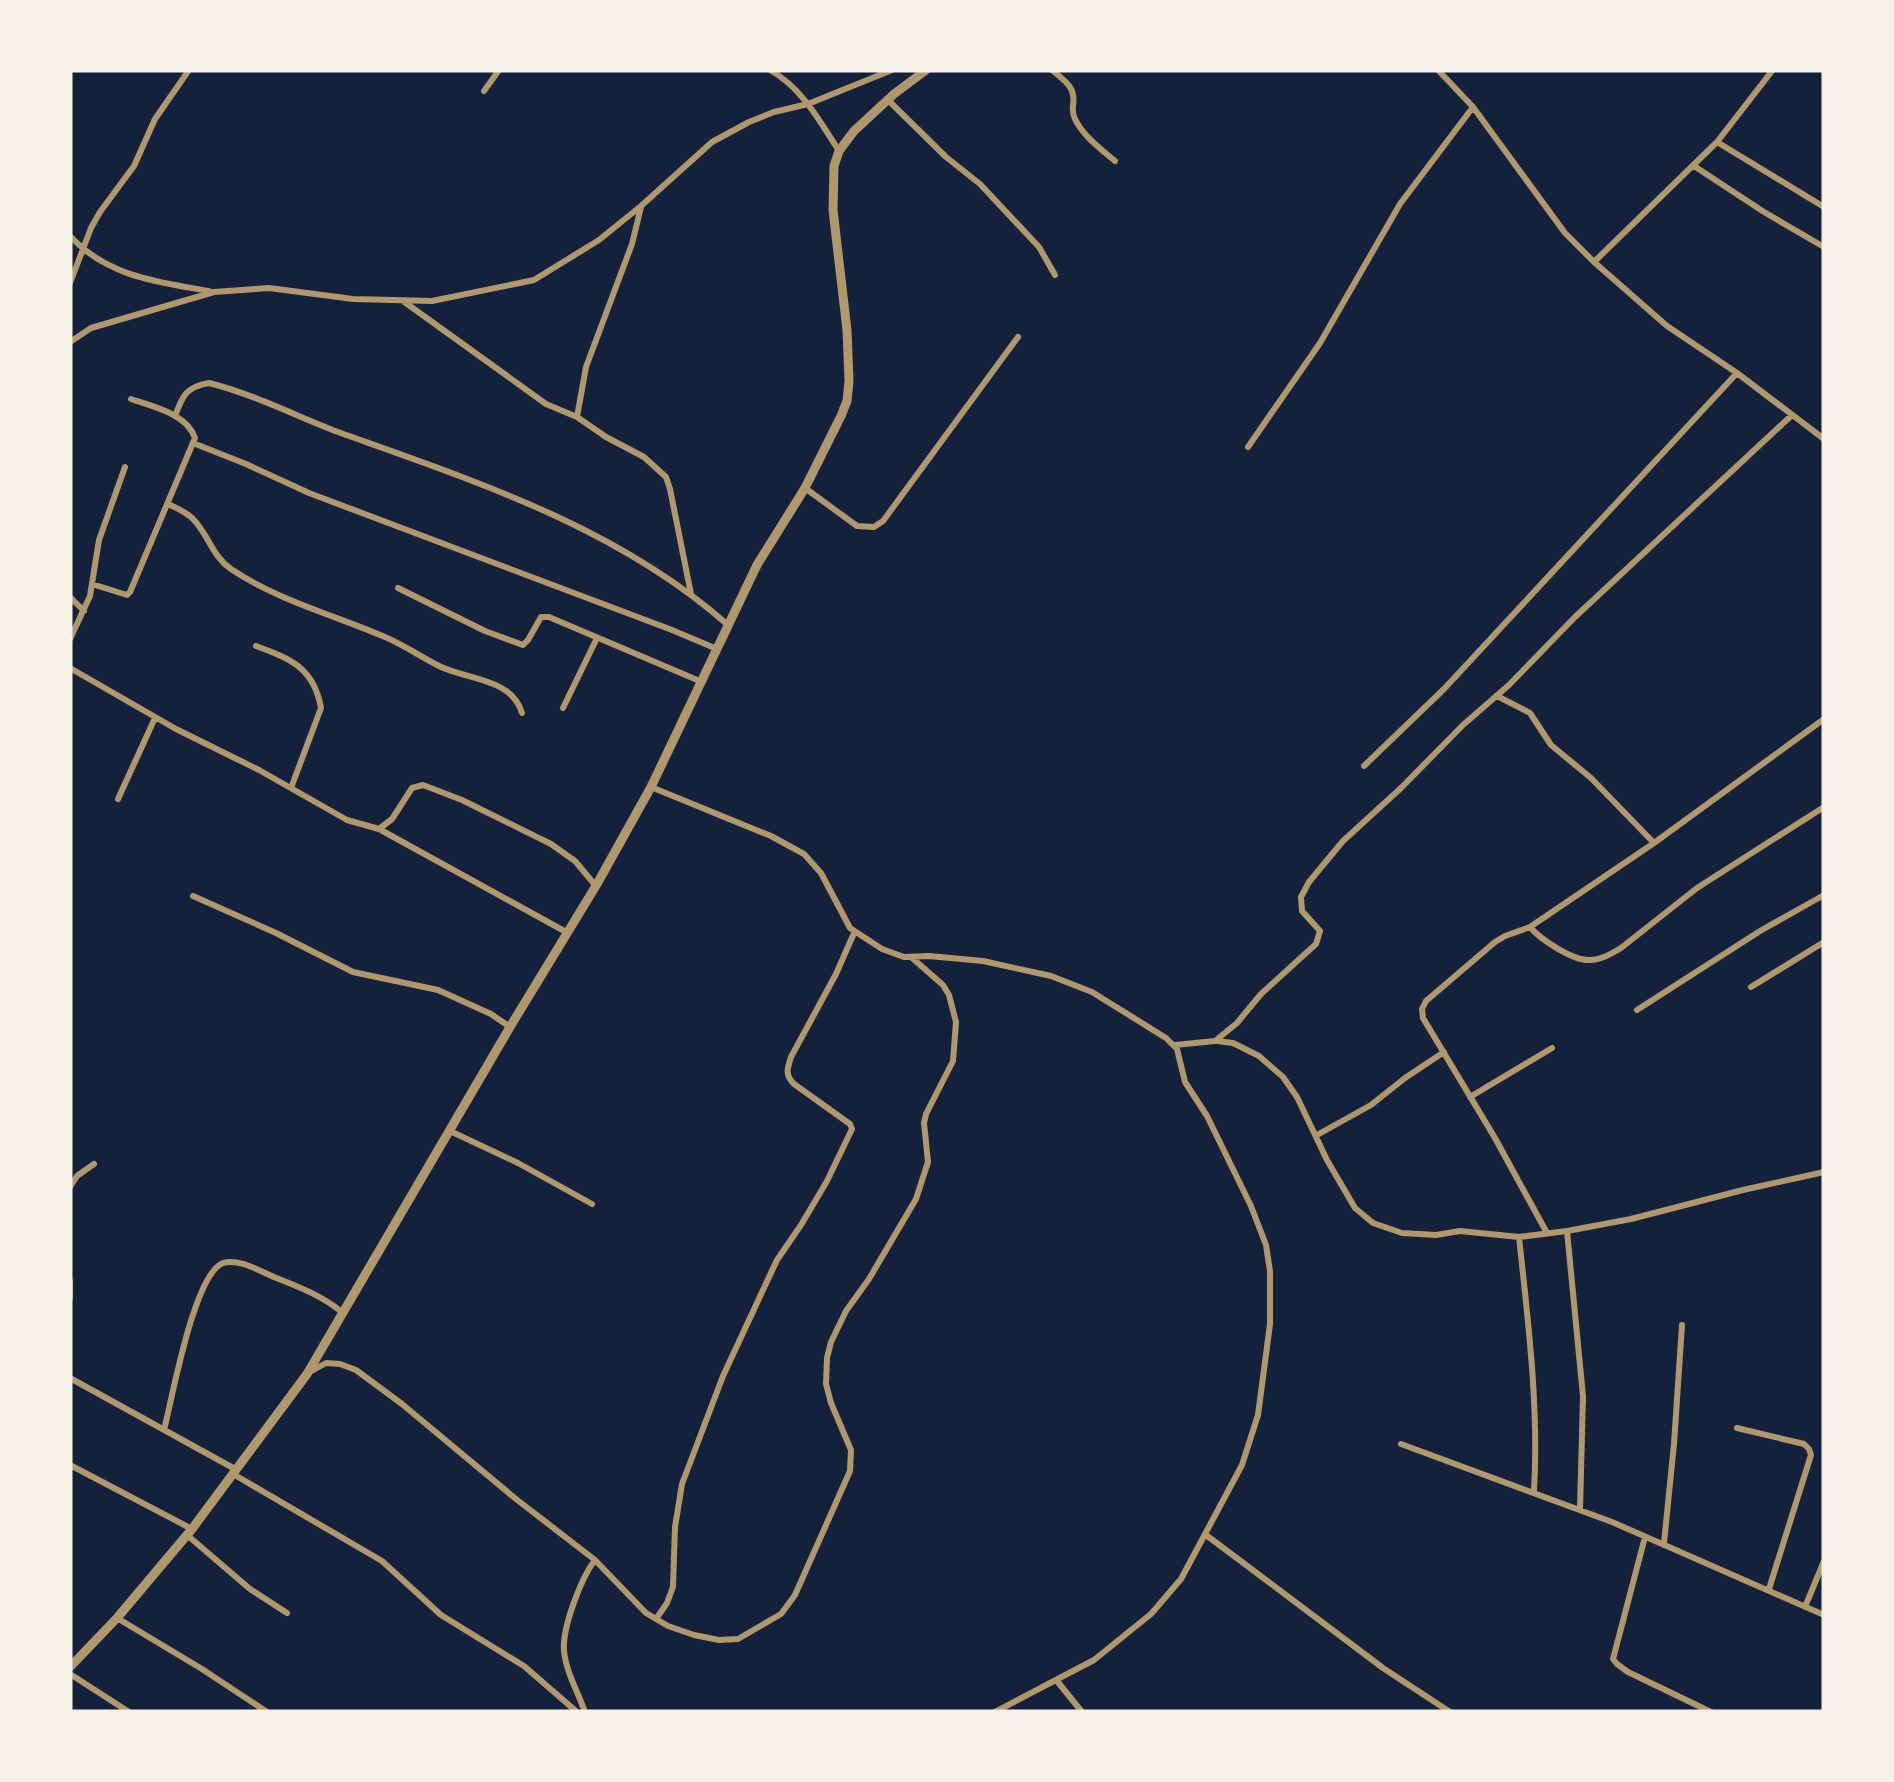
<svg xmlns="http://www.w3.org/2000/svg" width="1894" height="1782" font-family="Ubuntu,sans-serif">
	<rect width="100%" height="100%" fill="#14213d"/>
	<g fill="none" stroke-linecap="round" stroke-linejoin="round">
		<path stroke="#b1986c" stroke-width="6" d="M 770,70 C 802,88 819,120 839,151
			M 1052,70 C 1060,77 1072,85 1073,95 C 1075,104 1070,110 1075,119 C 1083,136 1101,149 1115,161
			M 1438,70 L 1473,107 L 1565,233 L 1594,262 L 1667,326 L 1737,373 L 1824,439
			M 484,91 L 499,70
			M 888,100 L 946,157 L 980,184 L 1039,247 L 1055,275
			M 1717,142 L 1824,207
			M 1694,166 L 1764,212 L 1824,247
			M 70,236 C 108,277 158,282 209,291
			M 1594,262 L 1717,142 L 1772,71
			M 70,283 L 91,228 L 100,212 L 134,166 L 155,119 L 189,70
			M 403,301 L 546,404 L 577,417 L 606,437 L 644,457 L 666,477 L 670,489 L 691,594
			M 70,342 L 91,328 L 214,292 L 269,288 L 353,299 L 432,301 L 534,280 L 599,240 L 641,206 L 712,142 L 749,122 L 774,112 L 808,104 L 892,70
			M 175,416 C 183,395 186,387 209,383 C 253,394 296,416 338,432 C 475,481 617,527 728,625
			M 577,417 L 586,367 L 632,244 L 641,207
			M 193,443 L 246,464 L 309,493 L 672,630 L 717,649
			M 1248,447 L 1320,343 L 1400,204 L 1473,107
			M 805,488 L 857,526 L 874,527 L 883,521 L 1018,337
			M 168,504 C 177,508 188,513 194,520 C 209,536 212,556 231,569 C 277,600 334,615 385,637 C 404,645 421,657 439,666 C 467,680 512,678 522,713
			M 92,584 L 127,595 L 130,592 L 195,438 C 187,414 154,407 131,399
			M 398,588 L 485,631 L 523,645 L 528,640 L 541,617 L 549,617 L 702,682
			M 70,597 L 84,611
			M 70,639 L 90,596 L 99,540 L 125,467
			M 256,646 C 291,659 314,668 321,708 L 291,788
			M 70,668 L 176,729 L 259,770 L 347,820 L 379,829 L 392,819 L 412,788 L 423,785 L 462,800 L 551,844 L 575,861 L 596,886
			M 1497,696 L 1530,713 L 1551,745 L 1591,778 L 1654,843
			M 563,708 L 597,638
			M 1364,766 L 1444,689 L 1737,373
			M 651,787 L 771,836 L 804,854 L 821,873 L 850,928 L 882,949 L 904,957 L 929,956 L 983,961 L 1051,976 L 1092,992 L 1166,1038 L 1177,1049 L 1185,1082 L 1207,1116 L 1251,1206 L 1266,1245 L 1270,1271 L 1270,1324 L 1258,1415 L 1242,1465 L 1181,1579 L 1151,1614 L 1094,1660 L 995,1712
			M 118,799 L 155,718
			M 379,829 L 568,933
			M 193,896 L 276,933 L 353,972 L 438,990 L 491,1014 L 510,1027
			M 1530,927 C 1540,939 1573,961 1589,960 C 1601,960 1611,954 1621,948 L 1697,888 L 1824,807
			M 1751,987 L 1824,942
			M 1637,1010 L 1760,931 L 1824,895
			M 1217,1041 L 1233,1043 L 1259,1056 L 1283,1077 L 1297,1097 L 1327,1160 L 1355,1208 L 1373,1223 L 1402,1233 L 1436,1235 L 1460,1231 L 1519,1237 L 1567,1231 L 1631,1219 L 1743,1190 L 1824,1172
			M 1175,1045 L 1215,1041 L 1237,1023 L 1261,994 L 1316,944 L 1320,931 L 1302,911 L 1301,897 L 1309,882 L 1343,841 L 1401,788 L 1463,725 L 1509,685 L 1575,617 L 1792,415
			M 1470,1097 L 1552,1048
			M 450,1131 L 518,1163 L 592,1204
			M 1317,1135 L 1371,1105 L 1405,1078 L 1444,1052
			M 70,1187 L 77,1176 L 94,1164
			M 1567,1231 L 1583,1396 L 1580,1510
			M 1547,1233 L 1495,1138 L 1423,1018 L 1422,1009 L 1426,1001 L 1495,942 L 1505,936 L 1530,927 L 1654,843 L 1824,719
			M 1519,1237 C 1528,1321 1539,1407 1534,1491
			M 70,1281 L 70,1298
			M 308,1373 L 326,1363 L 340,1364 L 356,1370 L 402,1404 L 516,1499 L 595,1560 L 646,1613 L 668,1626 L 694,1635 L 719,1640 L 738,1639 L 781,1614 L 795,1595 L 850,1471 L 851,1450 L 831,1403 L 826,1384 L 827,1358 L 831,1342 L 846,1311 L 869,1279 L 916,1199 L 928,1162 L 924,1123 L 926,1114 L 953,1061 L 956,1022 L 949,995 L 943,985 L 911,957
			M 70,1378 L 235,1469
			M 1737,1428 L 1804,1444 L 1809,1449 L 1811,1455 L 1769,1589
			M 164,1430 C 172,1399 194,1274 223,1263 C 238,1258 260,1271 274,1277 C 299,1287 323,1296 343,1313
			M 1401,1444 L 1612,1522 L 1824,1615
			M 70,1465 L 192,1529
			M 233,1474 L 382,1561 L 441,1615 L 524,1666 L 577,1712
			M 187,1535 L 250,1589 L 287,1613
			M 1206,1535 L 1383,1668 L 1450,1712
			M 1645,1537 L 1613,1659 L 1617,1664 L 1628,1672 L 1711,1712
			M 1664,1543 L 1674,1444 L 1682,1325
			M 1805,1607 L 1824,1561
			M 117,1618 L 202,1669 L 267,1712
			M 656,1619 L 667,1603 L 673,1587 L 675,1527 L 682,1484 L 723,1376 L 777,1260 L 801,1225 L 827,1181 L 852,1129 L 850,1124 L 794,1084 C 785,1075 787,1069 791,1057 L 836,974 L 854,933
			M 70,1674 L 129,1712
			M 1057,1681 L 1082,1712
			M 585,1712 C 578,1692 566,1672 564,1651 C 562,1628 581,1578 595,1560"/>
		<path stroke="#b1986c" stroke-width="9" d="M 70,1667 L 117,1618 L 192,1529 L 307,1374 L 510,1027 L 597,884 L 651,787 L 757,565 L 805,488 L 841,416 L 847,401 L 849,381 L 847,330 L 833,210 L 834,166 L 839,151 L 854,131 L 894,94 L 926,70"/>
	</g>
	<rect width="1894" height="1782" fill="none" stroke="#f6f1e7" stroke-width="145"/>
</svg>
